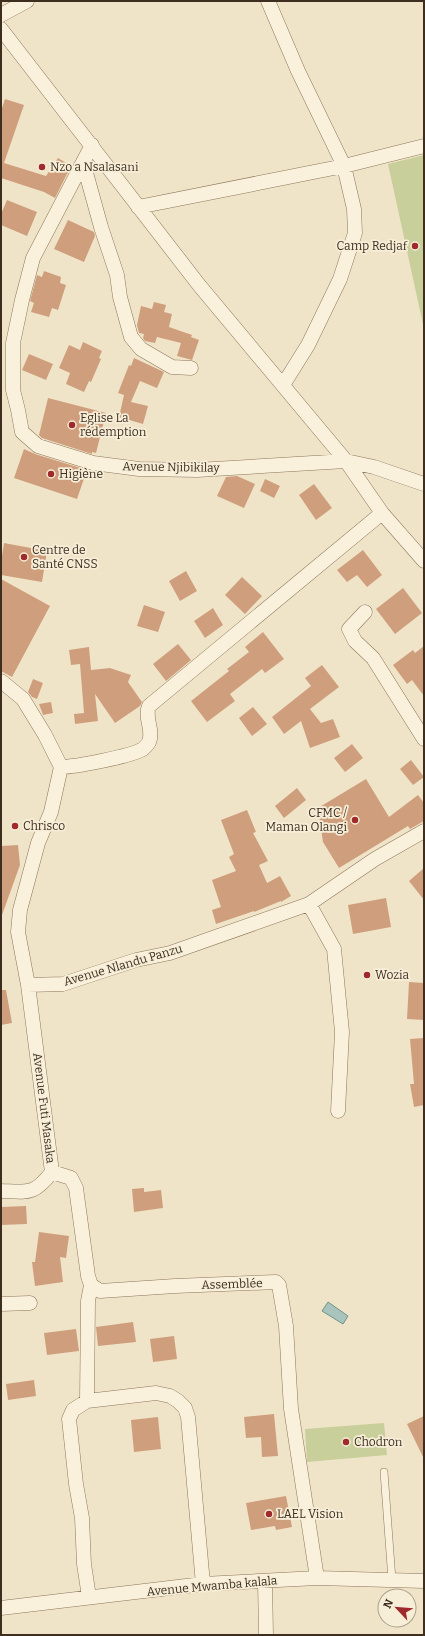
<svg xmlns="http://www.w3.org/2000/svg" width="425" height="1636" font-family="Bitter,serif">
	<rect width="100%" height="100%" fill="#f0e4c8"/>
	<path fill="#c9cf9b" d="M 424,155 L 424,329 L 388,164 Z
		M 384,1423 L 387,1455 L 307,1462 L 305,1429 Z"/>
	<path fill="#a9c4bc" stroke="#6f938a" d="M 328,1302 L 348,1316 L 343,1324 L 322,1311 Z"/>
	<path fill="#cf9f7d" d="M 5,99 L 24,105 L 4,163 L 46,176 L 58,158 L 71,166 L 55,198 L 44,192 L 1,178 L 1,111 Z
		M 7,200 L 37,212 L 27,236 L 1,225 L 1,214 Z
		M 68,220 L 94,232 L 95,236 L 84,262 L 54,249 Z
		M 44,271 L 61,277 L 60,283 L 66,285 L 58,310 L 52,308 L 49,317 L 31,312 L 34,303 L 30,301 L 37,275 L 42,277 Z
		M 154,302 L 166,305 L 164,312 L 172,314 L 169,327 L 192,335 L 191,337 L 199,340 L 192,360 L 177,356 L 181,343 L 157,337 L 155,343 L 145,341 L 143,338 L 144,334 L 139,333 L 137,325 L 141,306 L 152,309 Z
		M 83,342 L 102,351 L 99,358 L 101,359 L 91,382 L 89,381 L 84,392 L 66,384 L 70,373 L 59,368 L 69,345 L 80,350 Z
		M 29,354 L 53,364 L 46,380 L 22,370 Z
		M 134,358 L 164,372 L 157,388 L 140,381 L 131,402 L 148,406 L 143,424 L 119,417 L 124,395 L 118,393 L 129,365 L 131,366 Z
		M 48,398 L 106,413 L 96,453 L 92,452 L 92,454 L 42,438 L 39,435 Z
		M 24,449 L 35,454 L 87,470 L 77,499 L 14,478 Z
		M 237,476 L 255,484 L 244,508 L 217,496 L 226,477 Z
		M 265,479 L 280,486 L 274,498 L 260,491 Z
		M 314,484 L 332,508 L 316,520 L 299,495 Z
		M 4,543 L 47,551 L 42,582 L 1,575 L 1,563 Z
		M 363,550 L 382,575 L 367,587 L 357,575 L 347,582 L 337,570 Z
		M 186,571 L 197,591 L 180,601 L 169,581 Z
		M 242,577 L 262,596 L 245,614 L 225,595 Z
		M 1,579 L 50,606 L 12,677 L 1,671 Z
		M 403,588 L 422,613 L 395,634 L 376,609 Z
		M 144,605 L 165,612 L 158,632 L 137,626 Z
		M 213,608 L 223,625 L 205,638 L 194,621 Z
		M 263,632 L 284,659 L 265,673 L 262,669 L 230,694 L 235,701 L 207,722 L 191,701 L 229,671 L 227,669 L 249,652 L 245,647 Z
		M 178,644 L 191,660 L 166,681 L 153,664 Z
		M 424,646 L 424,696 L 412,680 L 407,684 L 393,665 L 413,650 L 415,653 Z
		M 89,647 L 91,670 L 110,668 L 131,675 L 128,682 L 142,702 L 140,706 L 115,723 L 95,694 L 98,721 L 75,724 L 74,714 L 84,713 L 80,664 L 71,665 L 69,650 Z
		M 322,665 L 339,687 L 310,709 L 321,723 L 333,719 L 340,737 L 310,748 L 301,721 L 284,734 L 272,717 L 311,686 L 305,678 Z
		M 33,679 L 43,683 L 37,699 L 32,697 L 28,692 Z
		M 51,702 L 53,713 L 43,715 L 39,704 Z
		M 253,707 L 267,724 L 252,736 L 239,718 Z
		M 352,744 L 363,758 L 345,772 L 334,758 Z
		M 411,760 L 424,777 L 413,785 L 400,769 Z
		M 366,779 L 389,817 L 418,795 L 424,803 L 424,821 L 410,829 L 408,826 L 339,868 L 323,842 L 318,808 Z
		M 297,788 L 306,800 L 284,818 L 275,806 Z
		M 247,810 L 256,832 L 253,833 L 268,861 L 259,865 L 267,883 L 280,876 L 291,896 L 281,902 L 281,901 L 254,912 L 254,911 L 216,924 L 212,910 L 221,907 L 212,880 L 236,871 L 229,857 L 234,854 L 221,820 Z
		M 18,845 L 20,865 L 2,915 L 1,915 L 1,846 Z
		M 424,868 L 424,900 L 409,881 Z
		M 386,898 L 391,927 L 353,934 L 348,905 Z
		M 409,982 L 424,983 L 424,1020 L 407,1019 Z
		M 1,990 L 6,990 L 12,1023 L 1,1025 Z
		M 424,1038 L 424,1105 L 414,1107 L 410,1084 L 414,1084 L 410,1039 Z
		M 144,1188 L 144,1192 L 161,1190 L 163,1208 L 134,1212 L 132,1189 Z
		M 26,1206 L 27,1224 L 1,1225 L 1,1207 Z
		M 39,1232 L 69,1236 L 66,1258 L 60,1257 L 63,1282 L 35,1286 L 32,1262 L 35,1262 Z
		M 133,1322 L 136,1342 L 98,1346 L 96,1327 Z
		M 76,1329 L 79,1351 L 47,1355 L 44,1333 Z
		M 174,1336 L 177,1359 L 153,1362 L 150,1339 Z
		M 34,1380 L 36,1396 L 8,1400 L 6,1384 Z
		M 274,1414 L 278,1456 L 262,1457 L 261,1437 L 246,1438 L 244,1417 Z
		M 424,1416 L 424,1459 L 407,1424 Z
		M 158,1417 L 161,1449 L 134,1452 L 131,1420 Z
		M 286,1496 L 292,1527 L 276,1530 L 275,1526 L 251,1530 L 246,1503 Z"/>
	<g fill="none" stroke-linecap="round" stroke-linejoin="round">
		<g stroke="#8d765c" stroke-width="8">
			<path id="service" d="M 384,1472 L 392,1580"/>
		</g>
		<g stroke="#8d765c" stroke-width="15">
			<path id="minor" d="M 268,1 L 298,71 L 344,166 L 354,209 L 355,233 L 340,279 L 308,345 L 283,385
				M 1,15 L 27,1
				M 1,29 L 199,285 L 346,461 L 382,513 L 424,561
				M 92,145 L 33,258 L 22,300 L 13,343 L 13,390 L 18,410 L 22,432 L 38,446 L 93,463 L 139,469 L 197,470 L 346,461 L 374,467 L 424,484
				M 83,162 L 101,227 L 117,275 L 120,297 L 131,337 L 141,349 L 172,367 L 191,368
				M 138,207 L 344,166 L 424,146
				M 365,612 L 349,629 L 355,641 L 373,658 L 424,739
				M 1,681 L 23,699 L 45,735 L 61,767 L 51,812 L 38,843 L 20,910 L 18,932 L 28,985 L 63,984 L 136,960 L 170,953 L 309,904 L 375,859 L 424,831
				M 61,767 C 75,767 132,756 143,749 C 144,748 148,744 149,742 C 154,730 144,718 149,706 L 382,513
				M 309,904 L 334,949 L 342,1032 L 338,1111
				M 52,1172 L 71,1178 L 76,1188 L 88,1276 L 91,1285 L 100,1291 L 175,1286 L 276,1282 L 279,1285 L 286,1326 L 291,1409 L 317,1578
				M 1,1191 C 29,1192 34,1195 52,1172 L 28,985
				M 1,1304 L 30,1303
				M 87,1401 L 88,1301 L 91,1285
				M 265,1581 L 266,1635
				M 89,1597 L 84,1564 L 82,1518 L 76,1484 L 69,1419 L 73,1410 L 87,1401 L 156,1393 L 170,1396 L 178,1401 L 185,1408 L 188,1417 L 203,1584
				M 1,1608 L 203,1584 L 317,1578 L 424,1581"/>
		</g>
		<use href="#service" stroke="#faf1dc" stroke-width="7"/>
		<use href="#minor" stroke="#faf1dc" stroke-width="14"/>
	</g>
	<g fill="#9e2a2b" stroke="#f7eed8" stroke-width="1.5">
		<circle cx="42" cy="167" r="4"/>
		<circle cx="415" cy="246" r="4"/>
		<circle cx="72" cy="425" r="4"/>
		<circle cx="51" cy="474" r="4"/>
		<circle cx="24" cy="557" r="4"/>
		<circle cx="355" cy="820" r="4"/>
		<circle cx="15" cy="826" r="4"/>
		<circle cx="367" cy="975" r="4"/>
		<circle cx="346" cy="1442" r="4"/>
		<circle cx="269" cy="1514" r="4"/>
	</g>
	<g text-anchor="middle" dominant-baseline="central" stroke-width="3.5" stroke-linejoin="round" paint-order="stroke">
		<g font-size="12" fill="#3d2e20" stroke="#f7eed8" text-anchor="start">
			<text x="50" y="167">Nzo a Nsalasani</text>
			<text x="407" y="246" text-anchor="end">Camp Redjaf</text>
			<text x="80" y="418">Eglise La<tspan x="80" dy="14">rédemption</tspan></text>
			<text x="59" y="474">Higiène</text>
			<text x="32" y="550">Centre de<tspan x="32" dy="14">Santé CNSS</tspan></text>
			<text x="347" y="813" text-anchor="end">CFMC /<tspan x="347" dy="14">Maman Olangi</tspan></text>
			<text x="23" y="826">Chrisco</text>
			<text x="375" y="975">Wozia</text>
			<text x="354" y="1442">Chodron</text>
			<text x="277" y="1514">LAEL Vision</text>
		</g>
		<g font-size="12" fill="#3d2e20" stroke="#f7eed8">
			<text transform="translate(171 467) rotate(1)">Avenue Njibikilay</text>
			<text transform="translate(123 965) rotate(-16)">Avenue Nlandu Panzu</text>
			<text transform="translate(44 1108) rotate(83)">Avenue Futi Masaka</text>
			<text transform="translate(232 1284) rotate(-2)">Assemblée</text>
			<text transform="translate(212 1586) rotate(-5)">Avenue Mwamba kalala</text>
		</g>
	</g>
	<rect width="425" height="1636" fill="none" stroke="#3d2e20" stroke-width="4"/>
	<g transform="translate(397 1608) rotate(296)"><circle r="19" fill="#f7eed8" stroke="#ada18e"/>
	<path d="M0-3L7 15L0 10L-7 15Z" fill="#9e2a2b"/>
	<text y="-6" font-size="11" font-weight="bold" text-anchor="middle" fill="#3d2e20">N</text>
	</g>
</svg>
